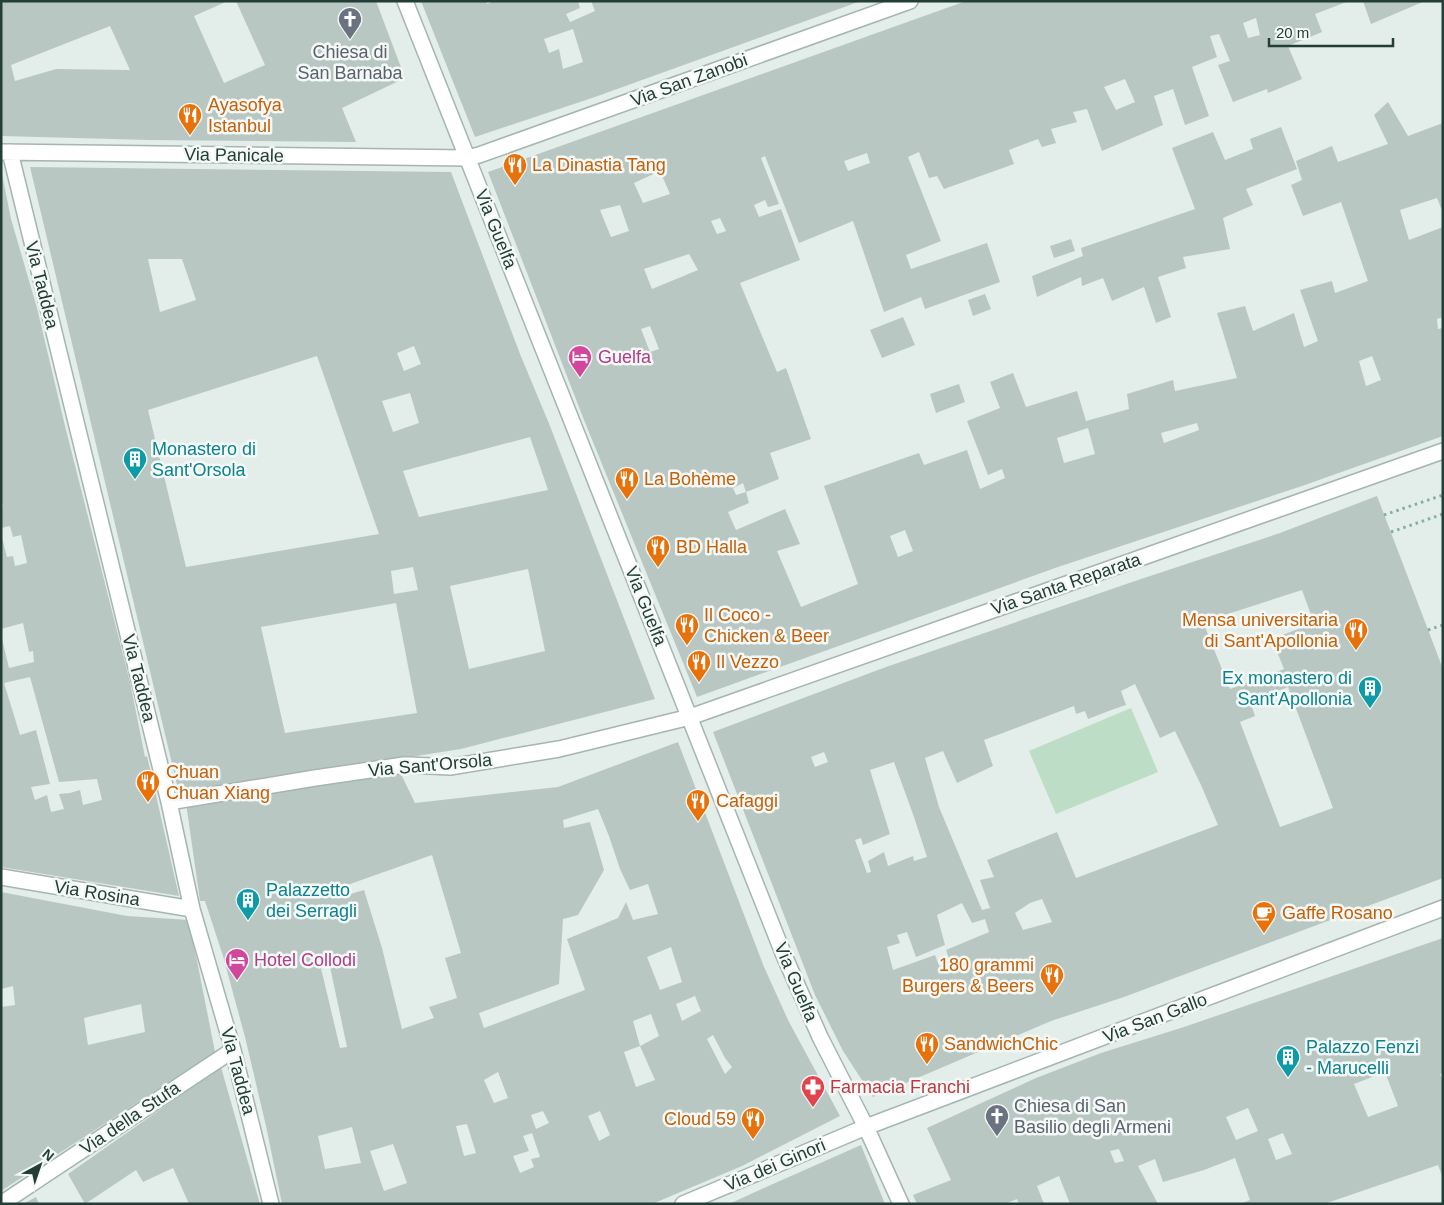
<svg xmlns="http://www.w3.org/2000/svg" width="1444" height="1205" font-family="Helvetica,sans-serif">
	<rect width="100%" height="100%" fill="#e3ede9"/>
	<path fill="#bdddc6" d="M 1131,708 L 1158,772 L 1056,814 L 1029,751 Z"/>
	<path fill="#b9c7c2" fill-rule="evenodd" d="M 1,1 L 228,1 L 194,16 L 224,83 L 265,65 L 236,1 L 376,1 L 405,78 L 342,108 L 356,142 L 149,140 L 1,136 ZM 110,26 L 130,70 L 56,69 L 15,81 L 11,65 Z
		M 421,1 L 486,1 L 487,4 L 494,1 L 578,1 L 580,8 L 566,14 L 570,22 L 595,11 L 591,1 L 861,1 L 595,97 L 475,137 ZM 573,29 L 583,62 L 563,69 L 559,49 L 549,53 L 544,39 Z
		M 966,1 L 1349,1 L 1315,14 L 1322,32 L 1288,46 L 1302,79 L 1268,93 L 1267,89 L 1233,102 L 1218,65 L 1230,61 L 1219,34 L 1210,36 L 1217,57 L 1192,67 L 1209,116 L 1185,125 L 1173,89 L 1154,96 L 1163,125 L 1102,151 L 1087,109 L 1073,112 L 1077,122 L 1051,129 L 1056,143 L 1042,147 L 1038,139 L 1009,150 L 1014,164 L 944,189 L 937,176 L 929,178 L 919,152 L 908,157 L 941,241 L 906,255 L 911,269 L 987,243 L 1000,282 L 925,309 L 921,297 L 884,312 L 853,221 L 799,243 L 765,156 L 761,158 L 779,204 L 768,207 L 765,200 L 754,205 L 759,217 L 781,209 L 800,260 L 740,283 L 777,372 L 786,368 L 811,439 L 770,453 L 779,479 L 746,492 L 749,503 L 728,512 L 736,530 L 785,509 L 800,544 L 777,551 L 801,607 L 858,584 L 824,486 L 919,453 L 924,465 L 967,450 L 980,489 L 1005,478 L 1002,469 L 988,475 L 967,421 L 1000,408 L 990,382 L 1013,373 L 1026,407 L 1077,391 L 1086,421 L 1129,409 L 1127,394 L 1173,380 L 1175,391 L 1237,378 L 1217,313 L 1245,306 L 1253,331 L 1294,313 L 1304,347 L 1318,341 L 1300,290 L 1332,281 L 1335,293 L 1368,281 L 1341,202 L 1303,216 L 1291,185 L 1302,180 L 1296,161 L 1332,146 L 1338,162 L 1388,144 L 1374,115 L 1388,102 L 1408,136 L 1443,123 L 1443,213 L 1437,198 L 1400,210 L 1409,240 L 1443,227 L 1443,317 L 1437,319 L 1438,329 L 1443,328 L 1443,436 L 1302,486 L 1058,567 L 697,697 L 584,420 L 488,172 ZM 1256,18 L 1260,35 L 1248,38 L 1243,23 ZM 1125,79 L 1135,102 L 1116,110 L 1104,87 ZM 867,153 L 870,163 L 848,171 L 844,161 ZM 660,171 L 670,194 L 643,203 L 634,183 ZM 620,205 L 629,231 L 611,237 L 600,210 ZM 720,218 L 726,231 L 717,234 L 711,221 ZM 689,254 L 698,270 L 652,289 L 644,269 ZM 650,326 L 659,349 L 650,352 L 641,329 ZM 1372,356 L 1381,380 L 1366,386 L 1359,361 ZM 1197,423 L 1199,430 L 1164,443 L 1161,433 ZM 1088,428 L 1095,454 L 1064,463 L 1057,438 ZM 743,483 L 746,492 L 736,495 L 733,488 ZM 905,530 L 913,551 L 898,557 L 890,536 Z
		M 1363,1 L 1425,1 L 1371,24 Z
		M 1281,127 L 1297,169 L 1246,189 L 1253,205 L 1223,218 L 1230,249 L 1183,257 L 1186,268 L 1158,277 L 1171,317 L 1156,323 L 1144,287 L 1112,301 L 1103,278 L 1082,286 L 1081,277 L 1037,297 L 1032,276 L 1083,256 L 1081,248 L 1195,209 L 1172,148 L 1213,132 L 1225,160 L 1253,149 L 1250,139 Z
		M 30,167 L 451,172 L 520,354 L 550,426 L 655,699 L 461,749 L 179,793 ZM 148,259 L 182,259 L 196,300 L 160,312 ZM 414,346 L 421,364 L 404,371 L 397,353 ZM 317,356 L 379,534 L 186,567 L 148,410 ZM 410,393 L 419,423 L 393,432 L 382,401 ZM 530,437 L 548,490 L 419,517 L 403,471 ZM 413,567 L 418,590 L 394,594 L 391,571 ZM 528,569 L 545,651 L 469,669 L 450,586 ZM 396,603 L 417,713 L 285,733 L 261,627 Z
		M 2,174 L 11,219 L 37,308 L 65,426 L 130,682 L 145,757 L 147,756 L 179,896 L 1,867 L 1,635 L 9,668 L 34,662 L 33,651 L 29,652 L 23,623 L 1,629 L 1,534 L 7,557 L 13,556 L 15,566 L 27,563 L 21,535 L 13,537 L 10,526 L 1,528 L 1,507 L 3,507 L 1,499 ZM 30,677 L 59,782 L 97,779 L 102,800 L 83,805 L 80,790 L 70,793 L 59,794 L 64,809 L 51,812 L 47,795 L 35,800 L 31,787 L 50,784 L 36,730 L 20,735 L 4,683 Z
		M 1071,239 L 1075,251 L 1054,258 L 1050,246 Z
		M 985,294 L 991,309 L 973,316 L 968,300 Z
		M 903,317 L 915,345 L 882,358 L 870,330 Z
		M 959,384 L 965,402 L 936,413 L 930,394 Z
		M 1377,496 L 1443,669 L 1443,878 L 1124,997 L 1051,1021 L 873,1097 L 843,1051 L 815,995 L 713,732 L 886,667 L 1138,580 L 1280,533 ZM 1302,590 L 1314,623 L 1272,639 L 1284,669 L 1230,689 L 1203,622 ZM 1135,684 L 1160,738 L 1175,731 L 1201,785 L 1218,825 L 1076,878 L 1057,832 L 987,860 L 994,877 L 980,880 L 990,908 L 982,910 L 939,807 L 925,758 L 943,751 L 957,783 L 993,766 L 984,740 L 1074,706 L 1076,714 L 1085,711 L 1088,719 L 1114,709 L 1126,705 L 1121,691 ZM 1288,687 L 1333,808 L 1280,827 L 1240,722 L 1255,716 L 1250,701 ZM 824,752 L 828,762 L 815,767 L 811,757 ZM 894,762 L 914,817 L 927,857 L 914,861 L 913,856 L 888,866 L 884,852 L 868,861 L 871,872 L 867,873 L 855,840 L 861,838 L 863,845 L 890,834 L 870,770 ZM 1042,899 L 1052,922 L 1023,930 L 1015,913 L 1030,903 ZM 962,903 L 972,923 L 985,919 L 989,932 L 946,950 L 951,964 L 940,968 L 935,955 L 893,970 L 887,947 L 900,943 L 897,935 L 907,932 L 916,957 L 945,945 L 937,915 Z
		M 678,742 L 764,967 L 789,1022 L 840,1116 L 742,1166 L 652,1204 L 282,1204 L 266,1126 L 245,1037 L 223,956 L 205,901 L 200,901 L 186,803 L 400,772 L 415,803 L 558,787 ZM 598,809 L 609,836 L 620,869 L 630,890 L 648,884 L 658,914 L 633,920 L 626,902 L 618,918 L 567,939 L 585,990 L 484,1028 L 479,1013 L 559,984 L 563,919 L 578,915 L 604,870 L 590,822 L 564,828 L 563,820 ZM 432,855 L 461,953 L 445,958 L 457,998 L 429,1007 L 434,1018 L 402,1029 L 382,948 L 364,890 L 337,898 L 336,889 ZM 671,947 L 682,982 L 660,990 L 647,957 ZM 329,962 L 347,1047 L 340,1048 L 320,964 ZM 695,996 L 701,1011 L 682,1021 L 676,1004 ZM 651,1014 L 659,1036 L 640,1046 L 655,1080 L 636,1087 L 624,1052 L 640,1046 L 633,1021 ZM 713,1035 L 725,1058 L 732,1067 L 725,1074 L 707,1039 ZM 498,1072 L 508,1098 L 494,1103 L 484,1080 ZM 543,1111 L 549,1123 L 536,1129 L 531,1115 ZM 600,1111 L 610,1135 L 599,1141 L 588,1116 ZM 467,1124 L 476,1153 L 464,1156 L 456,1126 ZM 352,1127 L 361,1163 L 325,1169 L 318,1136 ZM 532,1133 L 540,1157 L 531,1159 L 534,1167 L 520,1173 L 513,1156 L 529,1151 L 523,1136 ZM 393,1144 L 407,1183 L 384,1191 L 370,1151 Z
		M 1,892 L 127,916 L 189,920 L 215,1052 L 1,1191 L 1,1007 L 15,1005 L 13,986 L 1,989 ZM 141,1004 L 145,1032 L 88,1045 L 84,1018 Z
		M 1443,938 L 1443,1073 L 1440,1074 L 1443,1081 L 1443,1178 L 1438,1165 L 1324,1204 L 1240,1204 L 1250,1200 L 1235,1158 L 1204,1170 L 1163,1182 L 1155,1159 L 1138,1166 L 1158,1204 L 1070,1204 L 1059,1176 L 1037,1186 L 1044,1204 L 1019,1204 L 1017,1199 L 1005,1204 L 917,1204 L 913,1195 L 951,1180 L 927,1128 L 1036,1078 L 1101,1053 L 1184,1027 ZM 1385,1072 L 1398,1106 L 1368,1117 L 1354,1084 ZM 1248,1108 L 1258,1131 L 1236,1140 L 1226,1117 ZM 1283,1133 L 1292,1154 L 1276,1160 L 1268,1139 ZM 1119,1149 L 1124,1161 L 1115,1163 L 1110,1151 Z
		M 221,1067 L 260,1204 L 189,1204 L 173,1168 L 143,1182 L 136,1170 L 85,1204 L 68,1174 Z
		M 861,1145 L 885,1204 L 729,1204 L 764,1188 Z
		M 36,1197 L 39,1204 L 23,1204 Z"/>
	<g fill="none" stroke-linecap="round" stroke-linejoin="round">
		<g stroke="#a6b5b0" stroke-width="18">
			<path id="street" d="M 405,1 L 783,953 L 820,1037 L 866,1127 L 901,1204
				M 1,152 L 467,158 L 479,155 L 910,1
				M 10,152 L 169,802 L 192,909 L 233,1050 L 271,1204
				M 169,802 L 315,778 L 404,765 L 410,765 L 450,767 L 559,749 L 690,717 L 1443,451
				M 1,877 L 192,909
				M 1,1204 L 233,1050
				M 683,1204 L 866,1127 L 1443,908"/>
		</g>
		<path stroke="#85afa3" stroke-width="3" stroke-dasharray="2.5 4" stroke-linecap="butt" d="M 1384,515 L 1443,495
			M 1391,532 L 1443,514
			M 1428,630 L 1443,625"/>
		<use href="#street" stroke="#fff" stroke-width="15"/>
	</g>
	<defs>
		<g id="church-pin" transform="scale(1.25)"><path d="M0 17L-7.5 6A9.5 9.5 0 1 1 7.5 6Z" fill="#6b7280" stroke="#f4f9f7"/><path d="M-1.2-6h2.4v3.5h3.3v2.4h-3.3V6h-2.4V-.1h-3.3v-2.4h3.3Z" fill="#fff"/></g>
		<g id="restaurant-pin" transform="scale(1.25)"><path d="M0 17L-7.5 6A9.5 9.5 0 1 1 7.5 6Z" fill="#e8710a" stroke="#f4f9f7"/><path d="M-5-6h1v4h1v-4h1v4h1v-4h1v5L-1.5 .5V6h-2V.5L-5-1ZM5-6V6H3V1.5H1.5Q1.5-4 5-6Z" fill="#fff"/></g>
		<g id="hotel-pin" transform="scale(1.25)"><path d="M0 17L-7.5 6A9.5 9.5 0 1 1 7.5 6Z" fill="#d1479c" stroke="#f4f9f7"/><path d="M-6-4.5h1.5V1H6V5H4.5V3h-9V5H-6ZM-4 0a1.8 1.8 0 1 1 3.6 0ZM.5 0V-2.5h3Q6-2.5 6 0Z" fill="#fff"/></g>
		<g id="building-pin" transform="scale(1.25)"><path d="M0 17L-7.5 6A9.5 9.5 0 1 1 7.5 6Z" fill="#0f9aa8" stroke="#f4f9f7"/><path d="M-4-6H4V6H1V3H-1V6H-4ZM-2.5-4.3h1.7v1.8h-1.7ZM.8-4.3h1.7v1.8H.8ZM-2.5-1h1.7V.8h-1.7ZM.8-1h1.7V.8H.8Z" fill="#fff"/></g>
		<g id="cafe-pin" transform="scale(1.25)"><path d="M0 17L-7.5 6A9.5 9.5 0 1 1 7.5 6Z" fill="#e8710a" stroke="#f4f9f7"/><path d="M-5.5-4.5H6V0H3Q3 3.5 0 3.5H-2.5Q-5.5 3.5-5.5 0ZM3-3.2v2h1.7v-2ZM-6 4.5H4V6H-6Z" fill="#fff"/></g>
		<g id="pharmacy-pin" transform="scale(1.25)"><path d="M0 17L-7.5 6A9.5 9.5 0 1 1 7.5 6Z" fill="#e0444e" stroke="#f4f9f7"/><path d="M-2-6h4v4h4v4h-4v4h-4v-4h-4v-4h4Z" fill="#fff"/></g>
	</defs>
	<g fill-rule="evenodd">
		<use href="#church-pin" x="350" y="19"/>
		<use href="#restaurant-pin" x="190" y="115"/>
		<use href="#restaurant-pin" x="515" y="165"/>
		<use href="#hotel-pin" x="580" y="357"/>
		<use href="#building-pin" x="135" y="459"/>
		<use href="#restaurant-pin" x="627" y="479"/>
		<use href="#restaurant-pin" x="658" y="547"/>
		<use href="#restaurant-pin" x="687" y="625"/>
		<use href="#restaurant-pin" x="1356" y="630"/>
		<use href="#restaurant-pin" x="699" y="662"/>
		<use href="#building-pin" x="1370" y="688"/>
		<use href="#restaurant-pin" x="148" y="782"/>
		<use href="#restaurant-pin" x="698" y="801"/>
		<use href="#building-pin" x="248" y="900"/>
		<use href="#cafe-pin" x="1264" y="913"/>
		<use href="#hotel-pin" x="237" y="960"/>
		<use href="#restaurant-pin" x="1052" y="975"/>
		<use href="#restaurant-pin" x="927" y="1044"/>
		<use href="#building-pin" x="1288" y="1057"/>
		<use href="#pharmacy-pin" x="813" y="1087"/>
		<use href="#church-pin" x="997" y="1116"/>
		<use href="#restaurant-pin" x="753" y="1119"/>
	</g>
	<g text-anchor="middle" dominant-baseline="central" stroke-width="5" stroke-linejoin="round" paint-order="stroke">
		<g font-size="18" fill="#5b616d" stroke="#f4f9f7">
			<text x="350" y="52">Chiesa di<tspan x="350" dy="21">San Barnaba</tspan></text>
			<text x="1014" y="1106" text-anchor="start">Chiesa di San<tspan x="1014" dy="21">Basilio degli Armeni</tspan></text>
		</g>
		<g font-size="18" fill="#233d37" stroke="#f4f9f7">
			<text transform="translate(689 80) rotate(-20)">Via San Zanobi</text>
			<text transform="translate(234 155) rotate(1)">Via Panicale</text>
			<text transform="translate(496 229) rotate(68)">Via Guelfa</text>
			<text transform="translate(42 285) rotate(76)">Via Taddea</text>
			<text transform="translate(1066 584) rotate(-19)">Via Santa Reparata</text>
			<text transform="translate(646 606) rotate(68)">Via Guelfa</text>
			<text transform="translate(139 678) rotate(76)">Via Taddea</text>
			<text transform="translate(430 765) rotate(-5)">Via Sant'Orsola</text>
			<text transform="translate(97 893) rotate(9)">Via Rosina</text>
			<text transform="translate(796 982) rotate(67)">Via Guelfa</text>
			<text transform="translate(1155 1018) rotate(-21)">Via San Gallo</text>
			<text transform="translate(238 1071) rotate(75)">Via Taddea</text>
			<text transform="translate(130 1118) rotate(-34)">Via della Stufa</text>
			<text transform="translate(775 1165) rotate(-23)">Via dei Ginori</text>
		</g>
		<g font-size="18" fill="#c56008" stroke="#f4f9f7" text-anchor="start">
			<text x="208" y="105">Ayasofya<tspan x="208" dy="21">Istanbul</tspan></text>
			<text x="532" y="165">La Dinastia Tang</text>
			<text x="644" y="479">La Bohème</text>
			<text x="676" y="547">BD Halla</text>
			<text x="704" y="615">Il Coco -<tspan x="704" dy="21">Chicken &amp; Beer</tspan></text>
			<text x="1338" y="620" text-anchor="end">Mensa universitaria<tspan x="1338" dy="21">di Sant'Apollonia</tspan></text>
			<text x="716" y="662">Il Vezzo</text>
			<text x="166" y="772">Chuan<tspan x="166" dy="21">Chuan Xiang</tspan></text>
			<text x="716" y="801">Cafaggi</text>
			<text x="1282" y="913">Gaffe Rosano</text>
			<text x="1034" y="965" text-anchor="end">180 grammi<tspan x="1034" dy="21">Burgers &amp; Beers</tspan></text>
			<text x="944" y="1044">SandwichChic</text>
			<text x="736" y="1119" text-anchor="end">Cloud 59</text>
		</g>
		<g font-size="18" fill="#b23c85" stroke="#f4f9f7" text-anchor="start">
			<text x="598" y="357">Guelfa</text>
			<text x="254" y="960">Hotel Collodi</text>
		</g>
		<g font-size="18" fill="#0d838f" stroke="#f4f9f7" text-anchor="start">
			<text x="152" y="449">Monastero di<tspan x="152" dy="21">Sant'Orsola</tspan></text>
			<text x="1352" y="678" text-anchor="end">Ex monastero di<tspan x="1352" dy="21">Sant'Apollonia</tspan></text>
			<text x="266" y="890">Palazzetto<tspan x="266" dy="21">dei Serragli</tspan></text>
			<text x="1306" y="1047">Palazzo Fenzi<tspan x="1306" dy="21">- Marucelli</tspan></text>
		</g>
		<g font-size="18" fill="#be3a42" stroke="#f4f9f7" text-anchor="start">
			<text x="830" y="1087">Farmacia Franchi</text>
		</g>
	</g>
	<rect width="1444" height="1205" fill="none" stroke="#233d37" stroke-width="5"/>
	<g transform="translate(40 1165) rotate(40)" stroke="#f4f9f7" stroke-width="4" paint-order="stroke">
	<path d="M0-4L9 19L0 12L-9 19Z" fill="#233d37"/>
	<text y="-8" font-size="14" font-weight="bold" text-anchor="middle" fill="#233d37">N</text>
	</g>
	<path d="M1269 38v8h124v-8" fill="none" stroke="#233d37" stroke-width="2.5"/>
	<text x="1276" y="38" font-size="15" fill="#233d37" stroke="#f4f9f7" stroke-width="4" paint-order="stroke">20 m</text>
</svg>
